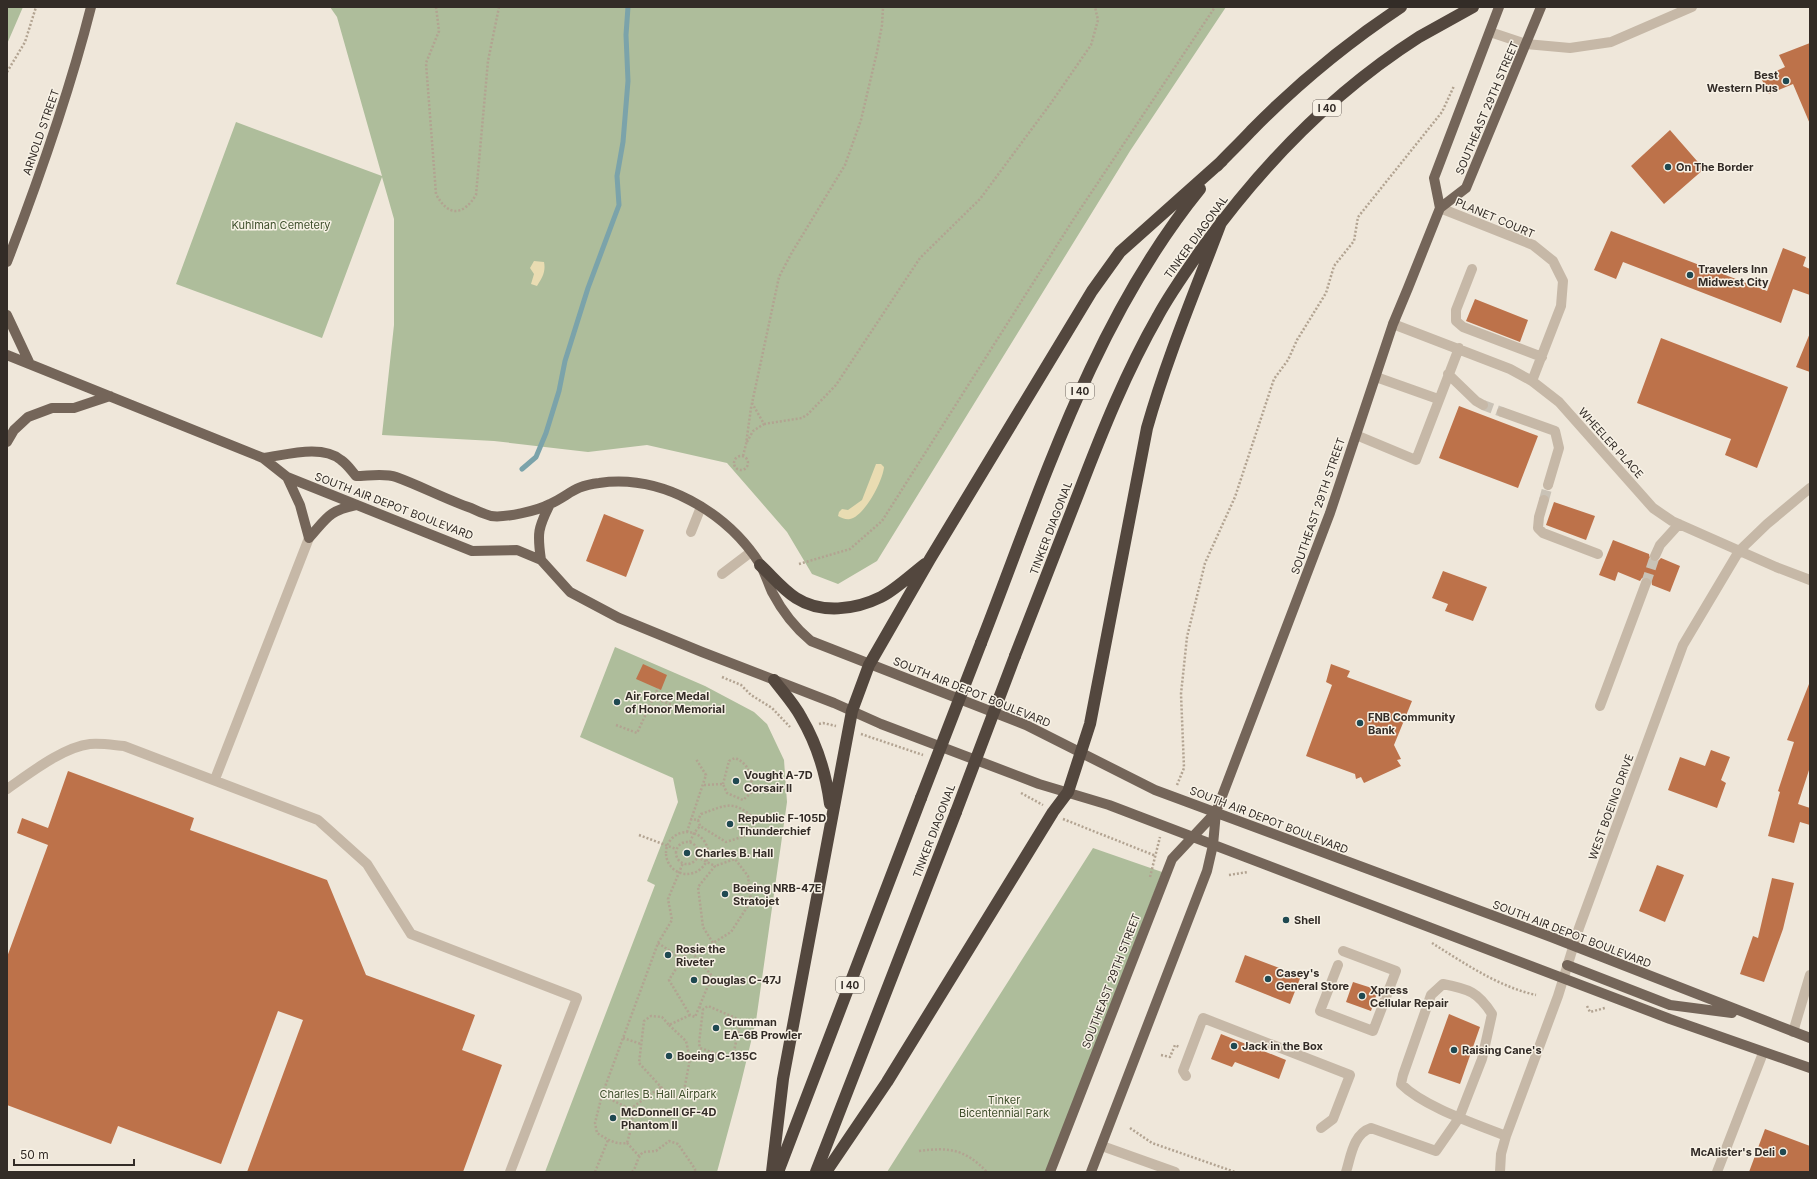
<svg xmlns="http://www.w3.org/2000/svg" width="1817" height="1179" font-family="Inter,sans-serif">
	<rect width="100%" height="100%" fill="#efe7da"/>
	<path fill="#aebd9b" d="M 7,7 L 23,7 L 7,44 Z
		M 330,7 L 1226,7 L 1130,151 L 877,561 L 838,584 L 812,574 L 787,532 L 727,463 L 647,445 L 588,452 L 494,441 L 382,435 L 394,325 L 394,219 L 382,177 L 322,338 L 176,284 L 236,122 L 382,176 L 337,17 Z
		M 615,647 L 705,686 L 754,712 L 767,724 L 784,760 L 787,802 L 756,1021 L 740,1087 L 717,1172 L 545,1172 L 655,885 L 647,881 L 678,802 L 673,778 L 580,737 Z
		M 1093,848 L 1162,872 L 1046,1172 L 887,1172 Z"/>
	<path fill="#e9dcb2" d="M 534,261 L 544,262 C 546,272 542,278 537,286 L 531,284 L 534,274 L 530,268 Z
		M 876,464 L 881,464 L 884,467 C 883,480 865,516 850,519 C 846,520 842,518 838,516 L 839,512 L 842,509 L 848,510 L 862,500 Z"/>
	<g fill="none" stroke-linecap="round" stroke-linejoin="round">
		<path stroke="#7ba3aa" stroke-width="5" d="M 522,469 L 536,457 L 546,433 L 559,391 L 565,361 L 588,288 L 619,205 L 617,176 L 623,142 L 628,81 L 626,35 L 628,7"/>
	</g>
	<path fill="#bd724a" d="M 1810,43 L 1810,124 L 1793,84 L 1769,94 L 1761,78 L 1785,67 L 1779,55 Z
		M 1670,130 L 1704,169 L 1664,204 L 1631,166 Z
		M 1611,231 L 1767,291 L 1783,248 L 1806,257 L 1803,266 L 1810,269 L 1810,295 L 1793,289 L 1781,323 L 1623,262 L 1616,279 L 1594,270 Z
		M 1475,299 L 1528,320 L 1520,342 L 1466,321 Z
		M 1810,333 L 1810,372 L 1796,367 Z
		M 1661,338 L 1788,387 L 1757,468 L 1725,455 L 1731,439 L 1637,403 Z
		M 1459,406 L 1538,436 L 1518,488 L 1439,458 Z
		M 1554,502 L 1595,516 L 1586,540 L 1546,525 Z
		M 604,514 L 644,530 L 626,577 L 586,561 Z
		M 1613,540 L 1649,554 L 1650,559 L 1653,562 L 1658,561 L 1661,558 L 1680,566 L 1670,592 L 1652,585 L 1651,579 L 1648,577 L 1642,578 L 1640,581 L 1618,572 L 1615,581 L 1599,575 Z
		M 1443,571 L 1487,587 L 1473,621 L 1445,611 L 1448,604 L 1432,598 Z
		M 643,664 L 667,675 L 661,690 L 636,679 Z
		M 1331,664 L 1350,671 L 1347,677 L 1412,701 L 1394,745 L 1401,759 L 1397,760 L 1401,766 L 1364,783 L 1361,777 L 1356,779 L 1355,774 L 1306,756 L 1332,685 L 1326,682 Z
		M 1809,684 L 1810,767 L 1798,804 L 1810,808 L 1810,825 L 1800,822 L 1794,843 L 1768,836 L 1780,792 L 1778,791 L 1794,742 L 1787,740 Z
		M 1711,750 L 1730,757 L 1721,780 L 1726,783 L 1717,808 L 1668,790 L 1680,757 L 1705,766 Z
		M 68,771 L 194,818 L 190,830 L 327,880 L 366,975 L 475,1015 L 462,1050 L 502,1065 L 463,1172 L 247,1172 L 303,1020 L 278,1011 L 221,1164 L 118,1126 L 111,1144 L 7,1105 L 7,957 L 48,845 L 17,833 L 22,818 L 48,828 Z
		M 1657,865 L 1684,875 L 1665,922 L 1639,911 Z
		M 1772,878 L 1794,883 L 1783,929 L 1764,982 L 1740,974 L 1753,936 L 1758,938 Z
		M 1245,955 L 1301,976 L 1290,1004 L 1235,982 Z
		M 1353,982 L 1378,990 L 1371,1011 L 1346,1002 Z
		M 1449,1014 L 1480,1027 L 1460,1084 L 1428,1073 Z
		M 1221,1034 L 1286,1060 L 1279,1079 L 1235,1062 L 1232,1067 L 1211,1059 Z
		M 1765,1129 L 1810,1146 L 1810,1172 L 1749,1172 Z"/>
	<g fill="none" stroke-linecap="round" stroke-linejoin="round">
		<path stroke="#c9c2b6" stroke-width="10" stroke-dasharray="10 5" stroke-linecap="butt" d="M 1483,405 L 1502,412
			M 1544,500 L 1548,485
			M 1646,583 L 1655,556"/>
		<path stroke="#b2a391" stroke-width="2.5" stroke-dasharray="2 2" stroke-linecap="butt" d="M 436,7 L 439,31 L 426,63 L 436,194 C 448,217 463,216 476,195 L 488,61 L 499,7
			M 7,72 L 25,42 L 36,7
			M 764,424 L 802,418 L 808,414 L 836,385 L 920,258 L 980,199 L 1051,103 L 1091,45 L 1098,20 L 1095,7
			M 747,442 L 753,431 L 764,424 L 752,403
			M734 463a7 7 0 1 1 14 0a7 7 0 1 1-14 0Z
			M 743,456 L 746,444 L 751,408 L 779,277 L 791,254 L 845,165 L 861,120 L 877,52 L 882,25 L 883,7
			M 799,564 L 850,549 L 882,521 L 1073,220 L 1215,7
			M 722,677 L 741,685 L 751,695 L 772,708 L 790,727
			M 654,698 L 678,707
			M 819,724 L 823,723 L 836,726
			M 616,725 L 637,733 L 658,688
			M 861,734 L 923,755
			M 704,785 L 723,784 L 727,793 L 743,800 L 752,792 C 752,777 750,764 735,758 L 729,761 L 723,784
			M 1177,785 L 1184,768 L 1181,694 L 1187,637 L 1205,563 L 1235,497 L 1274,379 L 1288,360 L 1297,340 L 1326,293 L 1334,266 L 1354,241 L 1358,217 L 1442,112 L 1454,86
			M 1021,793 L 1043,805
			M 690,819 L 698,820 L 700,826 L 726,842 L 751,834 L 755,819 C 732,799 727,805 701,814 L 698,820
			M 1063,819 L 1156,856
			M666 853a21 21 0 1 1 42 0a21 21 0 1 1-42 0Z
			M 687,832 L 706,775 L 696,759
			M 639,835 L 676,849
			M676 853a11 11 0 1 1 22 0a11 11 0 1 1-22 0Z
			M 690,842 L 694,833 L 700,826
			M 697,857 L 715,866 L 698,887 L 703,927 L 713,943 L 731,932 L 751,901 L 748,876 L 735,859 L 715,866
			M 1229,875 L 1248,872
			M 1150,877 L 1160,837
			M 658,943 L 682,959 L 690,950 L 712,976 L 695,1017 L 690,1015 L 669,980 L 682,959
			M 1432,943 C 1464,963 1499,987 1536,995
			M 1587,1006 L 1590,1012 L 1605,1008
			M 699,1007 L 703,1009 L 699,1043 L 700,1048 L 726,1057 L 734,1051 L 740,1024 L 738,1019 L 708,1006 L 703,1009
			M 669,1025 L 686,1041 L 690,1059 L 683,1096 L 674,1098 L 661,1087 L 639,1063 L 644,1021 L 651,1016 L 662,1017 L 669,1025 L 690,1015
			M 623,1038 L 641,1044
			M 1161,1055 L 1170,1057 L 1175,1045 L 1179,1047
			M 602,1095 L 630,1109 L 633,1122 L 627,1143 C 615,1145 607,1139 597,1133 L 595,1123 L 602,1095 L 658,943 L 672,920 L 668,899 L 683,863
			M 630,1109 L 661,1087
			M 1130,1128 L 1152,1143 L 1235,1172
			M 627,1143 L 639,1156
			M 919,1151 C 949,1147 965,1149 987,1172
			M 595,1172 L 608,1140
			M 632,1172 C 637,1167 636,1159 643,1152 L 656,1151 L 669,1141 L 678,1144 L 695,1169 L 695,1172"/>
		<path stroke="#c6b8a7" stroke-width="10" d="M 1490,32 L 1526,44 L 1570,48 L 1611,42 L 1692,7
			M 1440,208 L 1533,245 L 1553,261 L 1563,281 L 1561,306 L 1532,381
			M 1472,269 L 1456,310 L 1456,321 L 1463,327 L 1542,357
			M 1393,324 L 1510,369 L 1532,381 L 1559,402 L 1653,508 L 1672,521 L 1776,567 L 1810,580
			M 1448,374 L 1476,401 L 1483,405
			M 1376,377 L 1438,399
			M 1502,412 L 1555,431 L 1559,448 L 1548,485
			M 1356,435 L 1416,460 L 1459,348
			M 1544,500 L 1539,517 L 1538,528 L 1543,533 L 1598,554
			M 691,532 L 701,507
			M 1655,556 L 1660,545 L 1679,524
			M 722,574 L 751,552
			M 1600,706 L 1646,583
			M 215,779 L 309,538
			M 7,789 C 29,774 63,747 90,744 C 101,743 113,745 124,746 L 318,820 L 367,864 L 411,934 L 577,998 L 510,1172
			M 1338,965 L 1320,1011 L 1373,1031 L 1396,971 L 1343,951
			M 1793,1032 L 1810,975
			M 1186,1076 L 1183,1071 L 1203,1018 L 1350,1075 L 1333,1119 L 1321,1128
			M 1102,1146 L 1175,1172
			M 1346,1172 C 1351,1156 1353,1134 1371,1128 L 1436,1151 L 1459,1118 L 1482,1059 L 1492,1014 C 1478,992 1469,989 1443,984 L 1431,995 L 1403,1075 L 1401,1084 C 1424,1107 1476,1124 1506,1136
			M 1500,1172 L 1501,1154 L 1506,1136 L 1558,996 L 1579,928 L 1683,645 L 1739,551 L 1767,524 L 1810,488
			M 1717,1172 L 1763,1053"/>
		<path stroke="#746559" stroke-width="10" d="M 1440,208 L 1434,178 L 1499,7
			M 7,262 C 39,179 69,94 91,7
			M 7,315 L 30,364
			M 7,355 L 263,458 L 287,477 L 472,551 L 517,550 L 541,560 L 570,592 L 619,618 L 702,652 L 834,703 L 881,724 L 1039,784 L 1109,805 L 1670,1019 L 1810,1068
			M 7,442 L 14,430 L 28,417 L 52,408 L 74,408 L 110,396
			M 263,458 C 286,455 322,444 341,460 C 347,464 351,470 356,476 C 368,476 385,473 396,477 C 421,486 445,499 471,508 C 477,511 484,514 491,516 C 505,518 537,511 550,504 C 570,495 573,486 599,483 C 661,474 726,511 760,564 C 765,573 768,583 772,592 C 782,611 794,627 811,641 L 1026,725 L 1155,790 L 1551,937 L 1810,1038
			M 287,477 L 300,505 L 309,538
			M 309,538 C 327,518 328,511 356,505
			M 541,560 C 537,533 538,528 550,504
			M 1567,965 L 1670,1005 L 1732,1013
			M 1050,1172 L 1172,859 L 1216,812
			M 1091,1172 L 1207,871 L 1213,845 L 1216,812 L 1330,513 L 1393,324 L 1408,288 L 1440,208 L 1466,188 L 1541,7"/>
		<path stroke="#53473e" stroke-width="12" d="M 1217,166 C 1228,154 1240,143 1251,131 C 1297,84 1347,43 1401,7
			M 760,565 C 771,575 783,590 796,598 C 821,614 855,610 881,597 C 895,590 912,574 925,564
			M 981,643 C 1042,487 1093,321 1200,189
			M 1015,656 C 1036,602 1057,547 1079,492 C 1102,432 1126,372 1158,316 C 1171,292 1187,270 1203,247 C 1262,165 1333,92 1419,37 C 1437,27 1455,17 1473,7
			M 774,680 C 783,692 794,704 801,717 C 817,744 826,774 830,804
			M 772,1172 L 783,1079 L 852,711 L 869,665 L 930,559 L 1092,291 L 1120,252 L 1222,161
			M 778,1172 L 921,798
			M 816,1172 L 956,812
			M 826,1172 L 887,1082 L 1053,812 L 1068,792 L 1090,724 L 1147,428 C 1167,357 1196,289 1222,220"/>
		<path stroke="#53473e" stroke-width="12" d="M 921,798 L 981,643
			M 956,812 L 1015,656"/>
	</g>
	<g fill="#1f4951" stroke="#f7f1e5" stroke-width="1.5">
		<circle cx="1786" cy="81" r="4"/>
		<circle cx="1668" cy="167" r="4"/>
		<circle cx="1690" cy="275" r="4"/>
		<circle cx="617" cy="702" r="4"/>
		<circle cx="1360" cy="723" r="4"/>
		<circle cx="736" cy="781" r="4"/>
		<circle cx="730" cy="824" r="4"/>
		<circle cx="687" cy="853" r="4"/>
		<circle cx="725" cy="894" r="4"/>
		<circle cx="1286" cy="920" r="4"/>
		<circle cx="668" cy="955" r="4"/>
		<circle cx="1268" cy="979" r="4"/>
		<circle cx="694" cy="980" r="4"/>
		<circle cx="1362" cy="996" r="4"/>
		<circle cx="716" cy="1028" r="4"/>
		<circle cx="1234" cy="1046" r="4"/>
		<circle cx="1454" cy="1050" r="4"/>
		<circle cx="669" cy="1056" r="4"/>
		<circle cx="613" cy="1118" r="4"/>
		<circle cx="1783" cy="1152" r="4"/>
	</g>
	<g text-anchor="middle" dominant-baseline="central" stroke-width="3" stroke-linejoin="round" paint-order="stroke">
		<g fill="#f7f1e5" stroke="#6e6760" stroke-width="1">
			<rect x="1313" y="100" width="28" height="16" rx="3"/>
			<rect x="1066" y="383" width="28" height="16" rx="3"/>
			<rect x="836" y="977" width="28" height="16" rx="3"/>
		</g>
		<g font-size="10" font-weight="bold" fill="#332c27">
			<text x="1327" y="108">I 40</text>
			<text x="1080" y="391">I 40</text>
			<text x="850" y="985">I 40</text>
		</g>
		<g font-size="11" font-weight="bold" fill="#332c27" stroke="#f7f1e5" text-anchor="start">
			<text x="1778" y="75" text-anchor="end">Best<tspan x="1778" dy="13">Western Plus</tspan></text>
			<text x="1676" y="167">On The Border</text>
			<text x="1698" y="269">Travelers Inn<tspan x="1698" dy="13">Midwest City</tspan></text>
			<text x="625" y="696">Air Force Medal<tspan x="625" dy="13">of Honor Memorial</tspan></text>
			<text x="1368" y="717">FNB Community<tspan x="1368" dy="13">Bank</tspan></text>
			<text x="744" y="775">Vought A-7D<tspan x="744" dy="13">Corsair II</tspan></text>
			<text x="738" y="818">Republic F-105D<tspan x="738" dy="13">Thunderchief</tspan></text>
			<text x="695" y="853">Charles B. Hall</text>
			<text x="733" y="888">Boeing NRB-47E<tspan x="733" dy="13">Stratojet</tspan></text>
			<text x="1294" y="920">Shell</text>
			<text x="676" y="949">Rosie the<tspan x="676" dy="13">Riveter</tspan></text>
			<text x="1276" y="973">Casey's<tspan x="1276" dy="13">General Store</tspan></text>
			<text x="702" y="980">Douglas C-47J</text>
			<text x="1370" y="990">Xpress<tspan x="1370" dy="13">Cellular Repair</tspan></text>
			<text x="724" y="1022">Grumman<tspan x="724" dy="13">EA-6B Prowler</tspan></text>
			<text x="1242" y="1046">Jack in the Box</text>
			<text x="1462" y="1050">Raising Cane's</text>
			<text x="677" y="1056">Boeing C-135C</text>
			<text x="621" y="1112">McDonnell GF-4D<tspan x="621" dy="13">Phantom II</tspan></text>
			<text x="1775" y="1152" text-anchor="end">McAlister's Deli</text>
		</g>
		<g font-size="11" fill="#332c27" stroke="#f7f1e5">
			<text transform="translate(1487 108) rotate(-67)">SOUTHEAST 29TH STREET</text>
			<text transform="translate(41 132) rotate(-71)">ARNOLD STREET</text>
			<text transform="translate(1495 218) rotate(23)">PLANET COURT</text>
			<text transform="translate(1196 237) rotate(-54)">TINKER DIAGONAL</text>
			<text transform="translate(1611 443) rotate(48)">WHEELER PLACE</text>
			<text transform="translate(394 506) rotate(21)">SOUTH AIR DEPOT BOULEVARD</text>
			<text transform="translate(1318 506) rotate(-71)">SOUTHEAST 29TH STREET</text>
			<text transform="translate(1051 528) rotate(-69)">TINKER DIAGONAL</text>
			<text transform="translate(972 692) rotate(22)">SOUTH AIR DEPOT BOULEVARD</text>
			<text transform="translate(1611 807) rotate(-70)">WEST BOEING DRIVE</text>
			<text transform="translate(1269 820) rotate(21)">SOUTH AIR DEPOT BOULEVARD</text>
			<text transform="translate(934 831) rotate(-69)">TINKER DIAGONAL</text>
			<text transform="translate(1572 934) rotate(21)">SOUTH AIR DEPOT BOULEVARD</text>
			<text transform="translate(1111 981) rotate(-69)">SOUTHEAST 29TH STREET</text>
		</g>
		<g font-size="11" fill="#3f4f2c" stroke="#f7f1e5">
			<text x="281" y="225">Kuhlman Cemetery</text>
			<text x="658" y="1094">Charles B. Hall Airpark</text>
			<text x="1004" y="1100">Tinker<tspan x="1004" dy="13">Bicentennial Park</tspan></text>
		</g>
	</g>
	<rect width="1817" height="1179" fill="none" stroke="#332c27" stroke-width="16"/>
	<path d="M14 1159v6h120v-6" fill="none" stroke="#332c27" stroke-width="2"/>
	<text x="20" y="1159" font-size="12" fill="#332c27" stroke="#f7f1e5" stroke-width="3" paint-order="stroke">50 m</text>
</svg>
